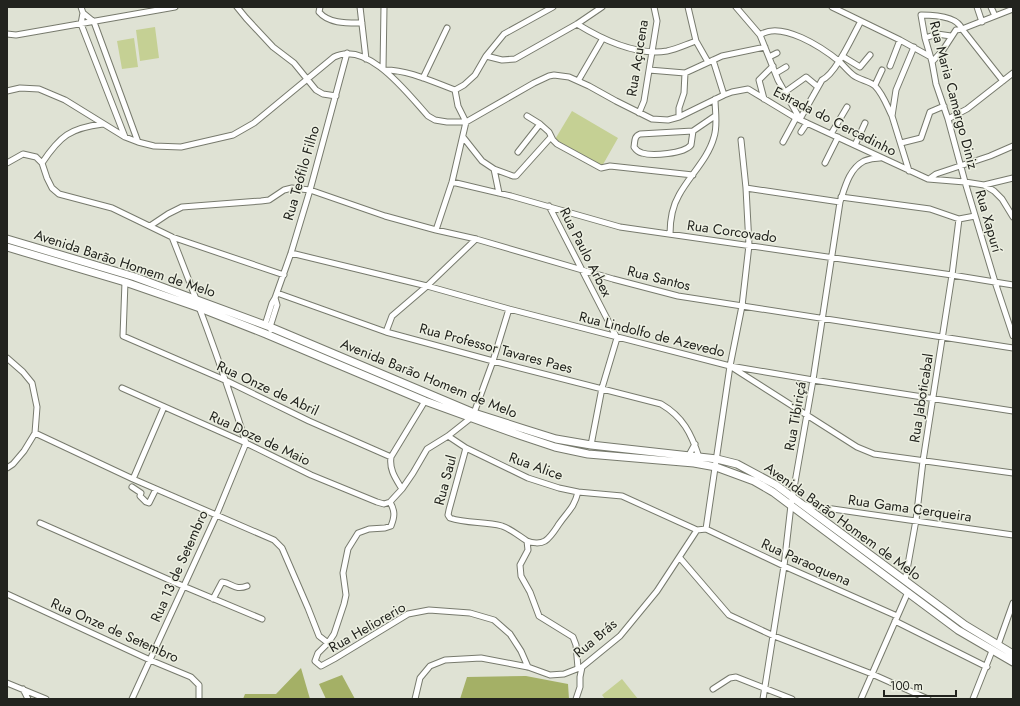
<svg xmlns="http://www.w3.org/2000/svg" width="1020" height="706" font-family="Jost,sans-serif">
	<rect width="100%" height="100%" fill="#dfe2d4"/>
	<path fill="#c5d094" d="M 155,27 L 159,58 L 140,61 L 136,30 Z
		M 134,38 L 138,67 L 122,69 L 117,41 Z
		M 572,111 L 618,138 L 601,168 L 554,141 Z
		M 622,679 L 638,699 L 605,699 L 602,695 Z"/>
	<path fill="#a4b066" d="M 301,668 L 310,699 L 243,699 L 245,694 L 276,694 Z
		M 342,675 L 355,699 L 326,699 L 319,684 Z
		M 526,676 L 568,684 L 569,699 L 493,699 L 491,698 L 490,699 L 460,699 L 467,677 Z"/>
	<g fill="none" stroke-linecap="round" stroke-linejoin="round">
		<g stroke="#777a6d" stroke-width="7">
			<path id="minor" d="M 81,7 L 83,13 L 94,22 L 138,142
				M 237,7 L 246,18 L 273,47 L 294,63 L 316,90 L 323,94 L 336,96
				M 320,7 L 319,12 C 329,24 348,23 362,23
				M 360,7 L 366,59
				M 688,7 L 696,41 L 708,62
				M 736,7 L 760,35 L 778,80 L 800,119
				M 832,7 L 900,40 L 929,56
				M 977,7 L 982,22
				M 991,7 L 995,16
				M 83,13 L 81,24 L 125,137
				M 577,24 C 603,40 636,56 667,51 C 677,49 687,44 696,41
				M 7,34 L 16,35 L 56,28 L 175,7
				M 760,35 C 781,20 823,48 840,62 C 844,66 848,71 853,75 C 859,80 870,81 875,86 C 883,94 887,106 892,116
				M 925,38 L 937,34 L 951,36
				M 486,56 L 502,60 L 515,59 L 577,24 L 602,7
				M 842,56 L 860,67 L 870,55
				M 769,57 L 777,53
				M 713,60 L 724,95
				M 932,62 L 943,50 L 956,30 L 962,29 L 1013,9
				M 890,66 L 900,40
				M 383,69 L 384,7
				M 385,70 C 409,70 433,82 455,90 L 464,85 L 475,75 L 486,56 L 504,34 L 553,7
				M 649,70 L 685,73 L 722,56 L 765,47
				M 776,73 L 786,67
				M 423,78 L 447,28
				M 578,81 L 603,38
				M 1003,81 L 962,29 C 957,16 933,15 921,15 L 925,38 L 932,62 L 936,84 L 948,119 L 965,182 L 995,282 L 1013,336
				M 875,85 L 882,70
				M 7,91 L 20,88 L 39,89 L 65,100 L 125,137 L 138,142 L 154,146 L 181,147 L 233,135 L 254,123 L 334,57 C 368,40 408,94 428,116 L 435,120 L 447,122 L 466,122 L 534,83 L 549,76 L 554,75 L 569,77 L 589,86 L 616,101 L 652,119 L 668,120 L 679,117 L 724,95 L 732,92 L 748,89 L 796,118 L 928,179 L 965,182 L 984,185 L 994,191 L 1002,199 L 1013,217
				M 785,92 L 806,77 L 818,87
				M 764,99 L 759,80 L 773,66
				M 639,113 L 644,101 L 657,21 L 654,7
				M 527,116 L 540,124
				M 679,117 L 679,108 L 684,93 L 685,73
				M 800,119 L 822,80 C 836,74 853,35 861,21
				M 948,119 L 967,109 L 1013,73
				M 693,131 L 691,145 C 684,154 652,156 642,153 C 638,152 636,150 634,147 C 635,141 634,136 640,134 Z
				M 693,131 L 715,116
				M 801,132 L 807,123
				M 831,134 L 847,107
				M 463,137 L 482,161 L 494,169 L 499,193
				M 783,142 L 796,118
				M 901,143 L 921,138 L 930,112 L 944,106
				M 855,145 L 865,123
				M 518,152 L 540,124 L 549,132 L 553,140 L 557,144 L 601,168 L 610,166 L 693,175
				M 7,163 L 23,154 L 36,157 L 42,163 L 47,178 L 52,188 L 59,194 L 112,208 L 172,237 L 284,275
				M 42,163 C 60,136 70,128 103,124
				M 825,163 L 838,137
				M 494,169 L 513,176 L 516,176 L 551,137
				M 909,171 L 892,116 L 896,90 L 914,47
				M 929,179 L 936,174 L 990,156 L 1013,146
				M 452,182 L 511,196 L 620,227 L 952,275 L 1013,285
				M 984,185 L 1013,178
				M 746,188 L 840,202
				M 841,197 L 930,209 L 959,219 L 975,216
				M 549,206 L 617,338 L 602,388 L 591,445
				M 150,226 L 168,214 L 182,207 L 261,201 L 269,200 L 284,190 L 292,188 L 310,190 L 385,216 L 436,230 L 476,239 L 613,279 L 678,296 L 1013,348
				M 436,230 L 452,182 L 466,122 L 458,106 L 455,90
				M 670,234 C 670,221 672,207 679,195 C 690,175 708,159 714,137 C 718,125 715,111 715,99
				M 172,237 C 199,305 224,373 246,443
				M 291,253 L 427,286 L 509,309 L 730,366 L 813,380 L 1013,411
				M 125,282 L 123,336 L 227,381 L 309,421 L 391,457
				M 277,293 L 386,332 L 493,361 L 661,404 C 683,417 691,433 699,457
				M 265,325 L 272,303 L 275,298 L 291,253 L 310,190 L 347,53
				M 271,330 L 270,327 L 277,305 L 275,298
				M 386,332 L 392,316 L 427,286 L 476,239
				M 7,358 L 23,372 L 32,383 L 37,407 L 35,433 L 24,451 L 13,464 L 7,468
				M 733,368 L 857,447 L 874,454 L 1013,473
				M 122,388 L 246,443 L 311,475 L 377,502 L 384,504 L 390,502
				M 474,413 L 493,361 L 509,309
				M 35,433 L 133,479 L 274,540 L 282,548 L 308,608 L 319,636 L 328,643
				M 448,436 L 466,448 L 528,478 L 559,488 L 578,492 L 622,496 L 697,530 L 706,529
				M 466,448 L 449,510 L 448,515 L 450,518 C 467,524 485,521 502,526 C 511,529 519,536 527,541 L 528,550 L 520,565 L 521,576 L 530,592 L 539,616 L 573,637 L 576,645 L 578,668
				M 689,455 L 695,444
				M 133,479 L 164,407
				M 132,487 L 141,493 L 140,496 L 146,502 L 149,503 L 156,489
				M 402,489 C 396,479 389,470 391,457 L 425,401
				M 390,502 C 395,511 395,516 391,526 L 385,528 L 369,529 L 358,533 L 348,549 L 343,573 L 346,595 L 344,604 L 334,634 L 328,643 L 318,653 L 315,661 L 321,666 L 334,659 L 408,614 L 429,610 L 470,613 L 494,620 L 510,634 L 521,651 L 528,667
				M 390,502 L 402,489 L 413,473 L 427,449 L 448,436 L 472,417
				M 805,505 L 1013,535
				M 40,523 L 183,586 L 262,619
				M 706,529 L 730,366 L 742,306 L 749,245 L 746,188 L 741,140
				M 706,529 L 784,566 L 897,616
				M 527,541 C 532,543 540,544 545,541 C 551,537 555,530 559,524 C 568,511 574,508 578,492
				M 680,558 L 729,615 L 774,636 L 872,674 L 928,699
				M 905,581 L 916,520 L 923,461 L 952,275 L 959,219
				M 7,594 L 150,660 L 191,677 L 199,685 L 199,699
				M 213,599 L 222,582 C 232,583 235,591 247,586
				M 895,621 L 987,667
				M 998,645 L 1013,603
				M 7,683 L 46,699
				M 23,689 L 28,699
				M 713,689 L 730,678 L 736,677 L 792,699
				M 132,699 L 216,516 L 246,443
				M 415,699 L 420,678 L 430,666 L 445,660 L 481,658 L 528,667 L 550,675 L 564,674 L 582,667 L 620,636 L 657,591 L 697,530
				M 576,699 L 580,687 L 580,677 L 582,667
				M 763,699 L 784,566 L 791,505 L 813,380 L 840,202 C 845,187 849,169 864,161 C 869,159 875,158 880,158
				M 861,699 L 908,592
				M 973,699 L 992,651"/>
		</g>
		<g stroke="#777a6d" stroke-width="9">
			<path id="secondary" d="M 7,239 L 135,277 L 197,300 L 270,327 L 474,413 L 524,429 L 556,439 L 591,445 L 717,459 L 737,464 L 776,485 L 965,625 L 1013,654
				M 7,247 L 125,282 L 200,308 L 266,334 L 425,401 L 522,436 L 555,447 L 588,454 L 694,463 L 716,467 L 754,481 L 773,492 L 958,630 L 1013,662"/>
		</g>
		<use href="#minor" stroke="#fff" stroke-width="5"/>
		<use href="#secondary" stroke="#fff" stroke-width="7"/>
	</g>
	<g text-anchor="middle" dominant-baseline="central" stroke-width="3" stroke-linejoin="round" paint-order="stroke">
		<g font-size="14" fill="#22231e" stroke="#ecefe1">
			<text transform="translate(637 58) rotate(-81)">Rua Açucena</text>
			<text transform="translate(954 95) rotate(75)">Rua Maria Camargo Diniz</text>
			<text transform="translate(835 121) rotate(27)">Estrada do Cercadinho</text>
			<text transform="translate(301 173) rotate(-74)">Rua Teófilo Filho</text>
			<text transform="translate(989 221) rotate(74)">Rua Xapurí</text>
			<text transform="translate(732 231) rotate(8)">Rua Corcovado</text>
			<text transform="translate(586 252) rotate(63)">Rua Paulo Arbex</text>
			<text transform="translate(125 263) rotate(18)">Avenida Barão Homem de Melo</text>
			<text transform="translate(659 278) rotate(14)">Rua Santos</text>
			<text transform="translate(652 334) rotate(14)">Rua Lindolfo de Azevedo</text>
			<text transform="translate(496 348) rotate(15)">Rua Professor Tavares Paes</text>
			<text transform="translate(429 378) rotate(22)">Avenida Barão Homem de Melo</text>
			<text transform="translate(268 388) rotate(25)">Rua Onze de Abril</text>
			<text transform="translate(921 398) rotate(-81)">Rua Jaboticabal</text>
			<text transform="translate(795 416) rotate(-80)">Rua Tibiriçá</text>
			<text transform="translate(260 438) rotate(25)">Rua Doze de Maio</text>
			<text transform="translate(536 466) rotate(20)">Rua Alice</text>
			<text transform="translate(445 480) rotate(-75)">Rua Saul</text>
			<text transform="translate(910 508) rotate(8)">Rua Gama Cerqueira</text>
			<text transform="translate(843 521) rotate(36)">Avenida Barão Homem de Melo</text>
			<text transform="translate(806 562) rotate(24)">Rua Paraoquena</text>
			<text transform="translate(179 566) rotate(-66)">Rua 13 de Setembro</text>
			<text transform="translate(367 627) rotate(-30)">Rua Heliorerio</text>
			<text transform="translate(115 630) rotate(24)">Rua Onze de Setembro</text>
			<text transform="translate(595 638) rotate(-40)">Rua Brás</text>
		</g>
	</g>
	<rect width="1020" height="706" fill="none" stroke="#22231e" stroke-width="16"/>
	<path d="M884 690v6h72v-6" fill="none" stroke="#22231e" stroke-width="2"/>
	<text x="890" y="690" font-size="12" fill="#22231e" stroke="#ecefe1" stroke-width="3" paint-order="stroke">100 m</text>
</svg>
